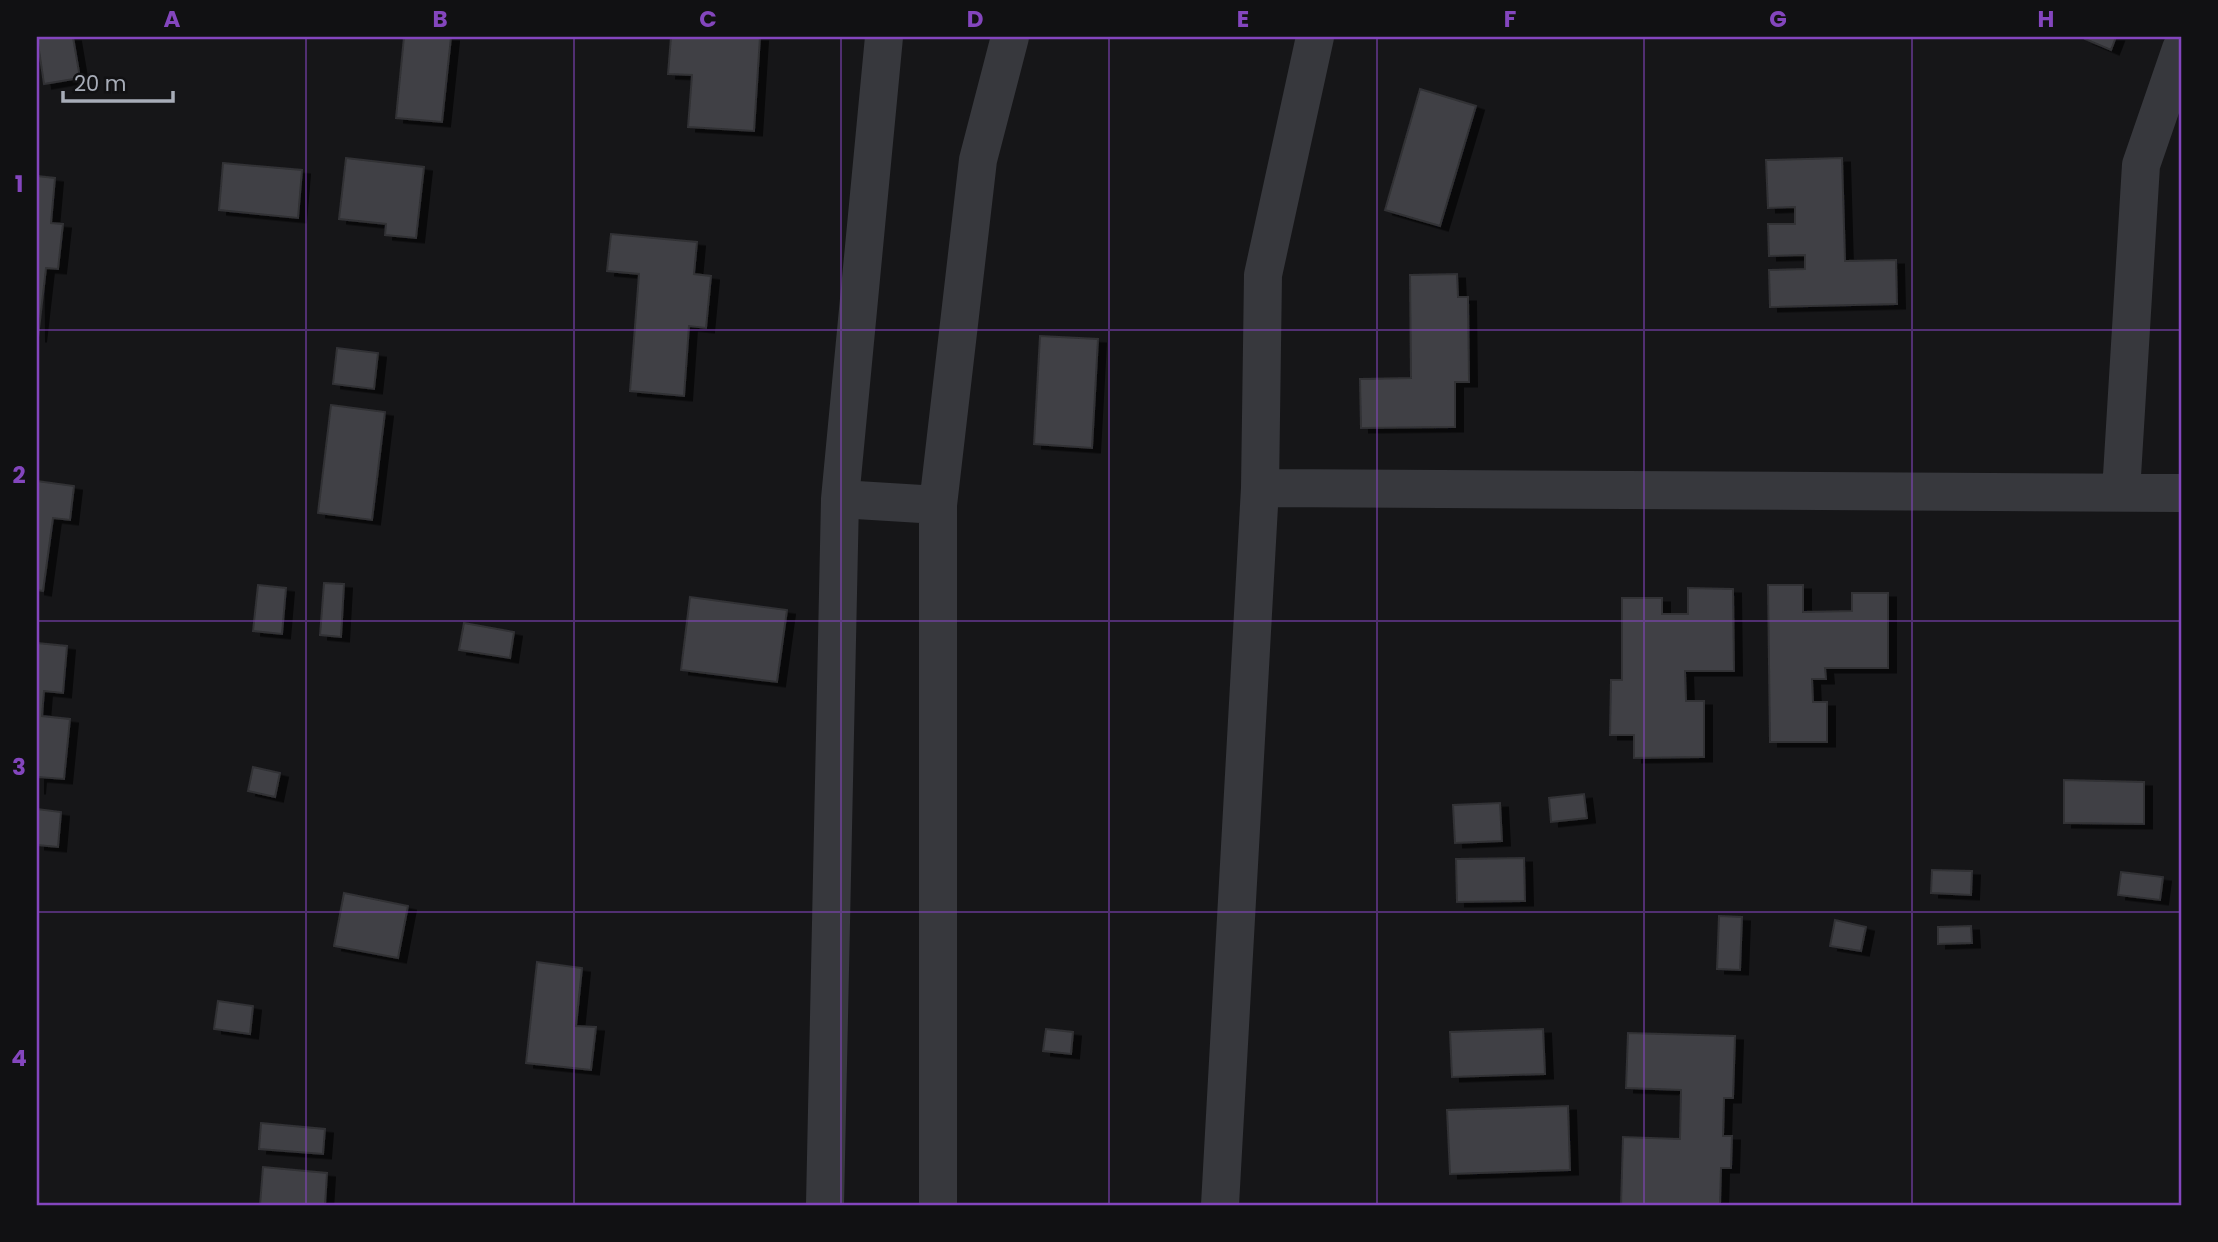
<svg xmlns="http://www.w3.org/2000/svg" width="2218" height="1242" font-family="Poppins,sans-serif">
	<defs>
		<filter id="shadow"><feDropShadow dx="8" dy="4.5" stdDeviation="0" flood-color="#0009"/></filter>
	</defs>
	<rect width="100%" height="100%" fill="#161618"/>
	<path fill="#404145" stroke="#303034" stroke-width="2" filter="url(#shadow)" d="M 37,37 L 73,37 L 80,78 L 44,84 Z
		M 404,37 L 451,37 L 442,122 L 396,118 Z
		M 671,37 L 760,37 L 754,131 L 688,127 L 692,75 L 668,74 Z
		M 2086,37 L 2116,37 L 2111,50 L 2085,39 Z
		M 1420,89 L 1476,106 L 1440,226 L 1385,210 Z
		M 346,158 L 424,167 L 416,238 L 385,235 L 386,224 L 339,219 Z
		M 1842,158 L 1845,261 L 1896,260 L 1897,304 L 1770,307 L 1769,270 L 1805,269 L 1805,255 L 1769,256 L 1768,224 L 1795,224 L 1795,207 L 1768,208 L 1766,160 Z
		M 223,163 L 302,170 L 298,218 L 219,210 Z
		M 37,176 L 55,178 L 51,223 L 63,224 L 58,269 L 46,268 L 38,338 Z
		M 611,234 L 697,242 L 694,274 L 711,276 L 706,328 L 689,326 L 684,396 L 630,391 L 639,274 L 607,271 Z
		M 1457,274 L 1458,297 L 1468,297 L 1469,382 L 1455,382 L 1455,427 L 1361,428 L 1360,379 L 1411,378 L 1410,275 Z
		M 1040,336 L 1098,339 L 1092,448 L 1034,444 Z
		M 337,348 L 378,353 L 374,389 L 333,384 Z
		M 331,405 L 385,412 L 372,520 L 318,513 Z
		M 37,481 L 74,486 L 70,520 L 53,518 L 43,591 L 37,590 Z
		M 324,583 L 344,584 L 341,637 L 320,635 Z
		M 258,585 L 286,588 L 282,634 L 253,631 Z
		M 1768,585 L 1803,585 L 1803,612 L 1852,611 L 1852,593 L 1888,593 L 1888,668 L 1825,668 L 1826,679 L 1812,679 L 1813,702 L 1827,702 L 1827,742 L 1770,742 Z
		M 1688,588 L 1733,589 L 1734,671 L 1685,671 L 1686,701 L 1704,701 L 1704,757 L 1634,758 L 1634,735 L 1610,735 L 1611,680 L 1622,680 L 1622,598 L 1662,598 L 1662,614 L 1688,614 Z
		M 690,597 L 787,610 L 777,682 L 681,670 Z
		M 464,623 L 514,632 L 510,658 L 459,650 Z
		M 37,643 L 67,646 L 63,693 L 44,691 L 42,716 L 70,719 L 64,779 L 38,777 L 37,790 Z
		M 253,767 L 280,773 L 275,797 L 248,791 Z
		M 2064,780 L 2144,782 L 2144,824 L 2064,823 Z
		M 1584,794 L 1587,818 L 1551,822 L 1549,798 Z
		M 1500,803 L 1502,841 L 1455,843 L 1453,805 Z
		M 37,809 L 61,812 L 58,847 L 37,845 Z
		M 1524,858 L 1525,901 L 1457,902 L 1456,859 Z
		M 1932,870 L 1972,871 L 1971,895 L 1931,893 Z
		M 2121,872 L 2163,877 L 2160,900 L 2118,895 Z
		M 344,893 L 408,906 L 398,958 L 334,946 Z
		M 1719,916 L 1742,917 L 1740,970 L 1717,969 Z
		M 1835,920 L 1866,927 L 1861,951 L 1830,946 Z
		M 1971,926 L 1972,943 L 1938,944 L 1938,927 Z
		M 537,962 L 582,968 L 576,1026 L 596,1027 L 591,1070 L 526,1063 Z
		M 218,1001 L 253,1006 L 250,1034 L 214,1029 Z
		M 1046,1029 L 1073,1032 L 1071,1054 L 1043,1051 Z
		M 1543,1029 L 1545,1074 L 1452,1077 L 1450,1032 Z
		M 1628,1033 L 1735,1036 L 1733,1098 L 1724,1098 L 1723,1136 L 1732,1136 L 1731,1168 L 1721,1168 L 1720,1205 L 1621,1205 L 1623,1137 L 1680,1139 L 1681,1090 L 1626,1088 Z
		M 1568,1106 L 1570,1170 L 1450,1174 L 1447,1110 Z
		M 261,1123 L 325,1129 L 323,1154 L 259,1149 Z
		M 263,1167 L 327,1173 L 325,1205 L 260,1205 Z"/>
	<g fill="none" stroke-linecap="round" stroke-linejoin="round">
		<path stroke="#37383d" stroke-width="38" d="M 884,37 L 840,499 L 938,505
			M 1260,488 L 2181,493
			M 2121,492 L 2141,165 L 2181,49
			M 825,1205 L 840,499
			M 938,1205 L 938,505 L 978,160 L 1010,37
			M 1220,1205 L 1260,488 L 1263,275 L 1315,37"/>
	</g>
	<path fill="none" stroke="#8446be" stroke-width="2" stroke-opacity="0.55" d="M 306,37 L 306,1205M 574,37 L 574,1205M 841,37 L 841,1205M 1109,37 L 1109,1205M 1377,37 L 1377,1205M 1644,37 L 1644,1205M 1912,37 L 1912,1205M 37,330 L 2181,330M 37,621 L 2181,621M 37,912 L 2181,912"/>
	<rect width="2218" height="1242" fill="none" stroke="#111113" stroke-width="77"/>
	<path d="M63 91v10h110v-10" fill="none" stroke="#a8adb8" stroke-width="3.5"/>
	<text x="74" y="91" font-size="21" fill="#a8adb8" stroke="#111113" stroke-width="5" paint-order="stroke">20 m</text>
	<rect x="38" y="38" width="2142" height="1166" fill="none" stroke="#8446be" stroke-width="2.5"/>
	<g font-size="23" text-anchor="middle" font-weight="bold" fill="#8446be">
		<text x="172" y="27">A</text>
		<text x="440" y="27">B</text>
		<text x="708" y="27">C</text>
		<text x="975" y="27">D</text>
		<text x="1243" y="27">E</text>
		<text x="1510" y="27">F</text>
		<text x="1778" y="27">G</text>
		<text x="2046" y="27">H</text>
		<text x="19" y="192">1</text>
		<text x="19" y="483">2</text>
		<text x="19" y="775">3</text>
		<text x="19" y="1066">4</text>
	</g>
</svg>
